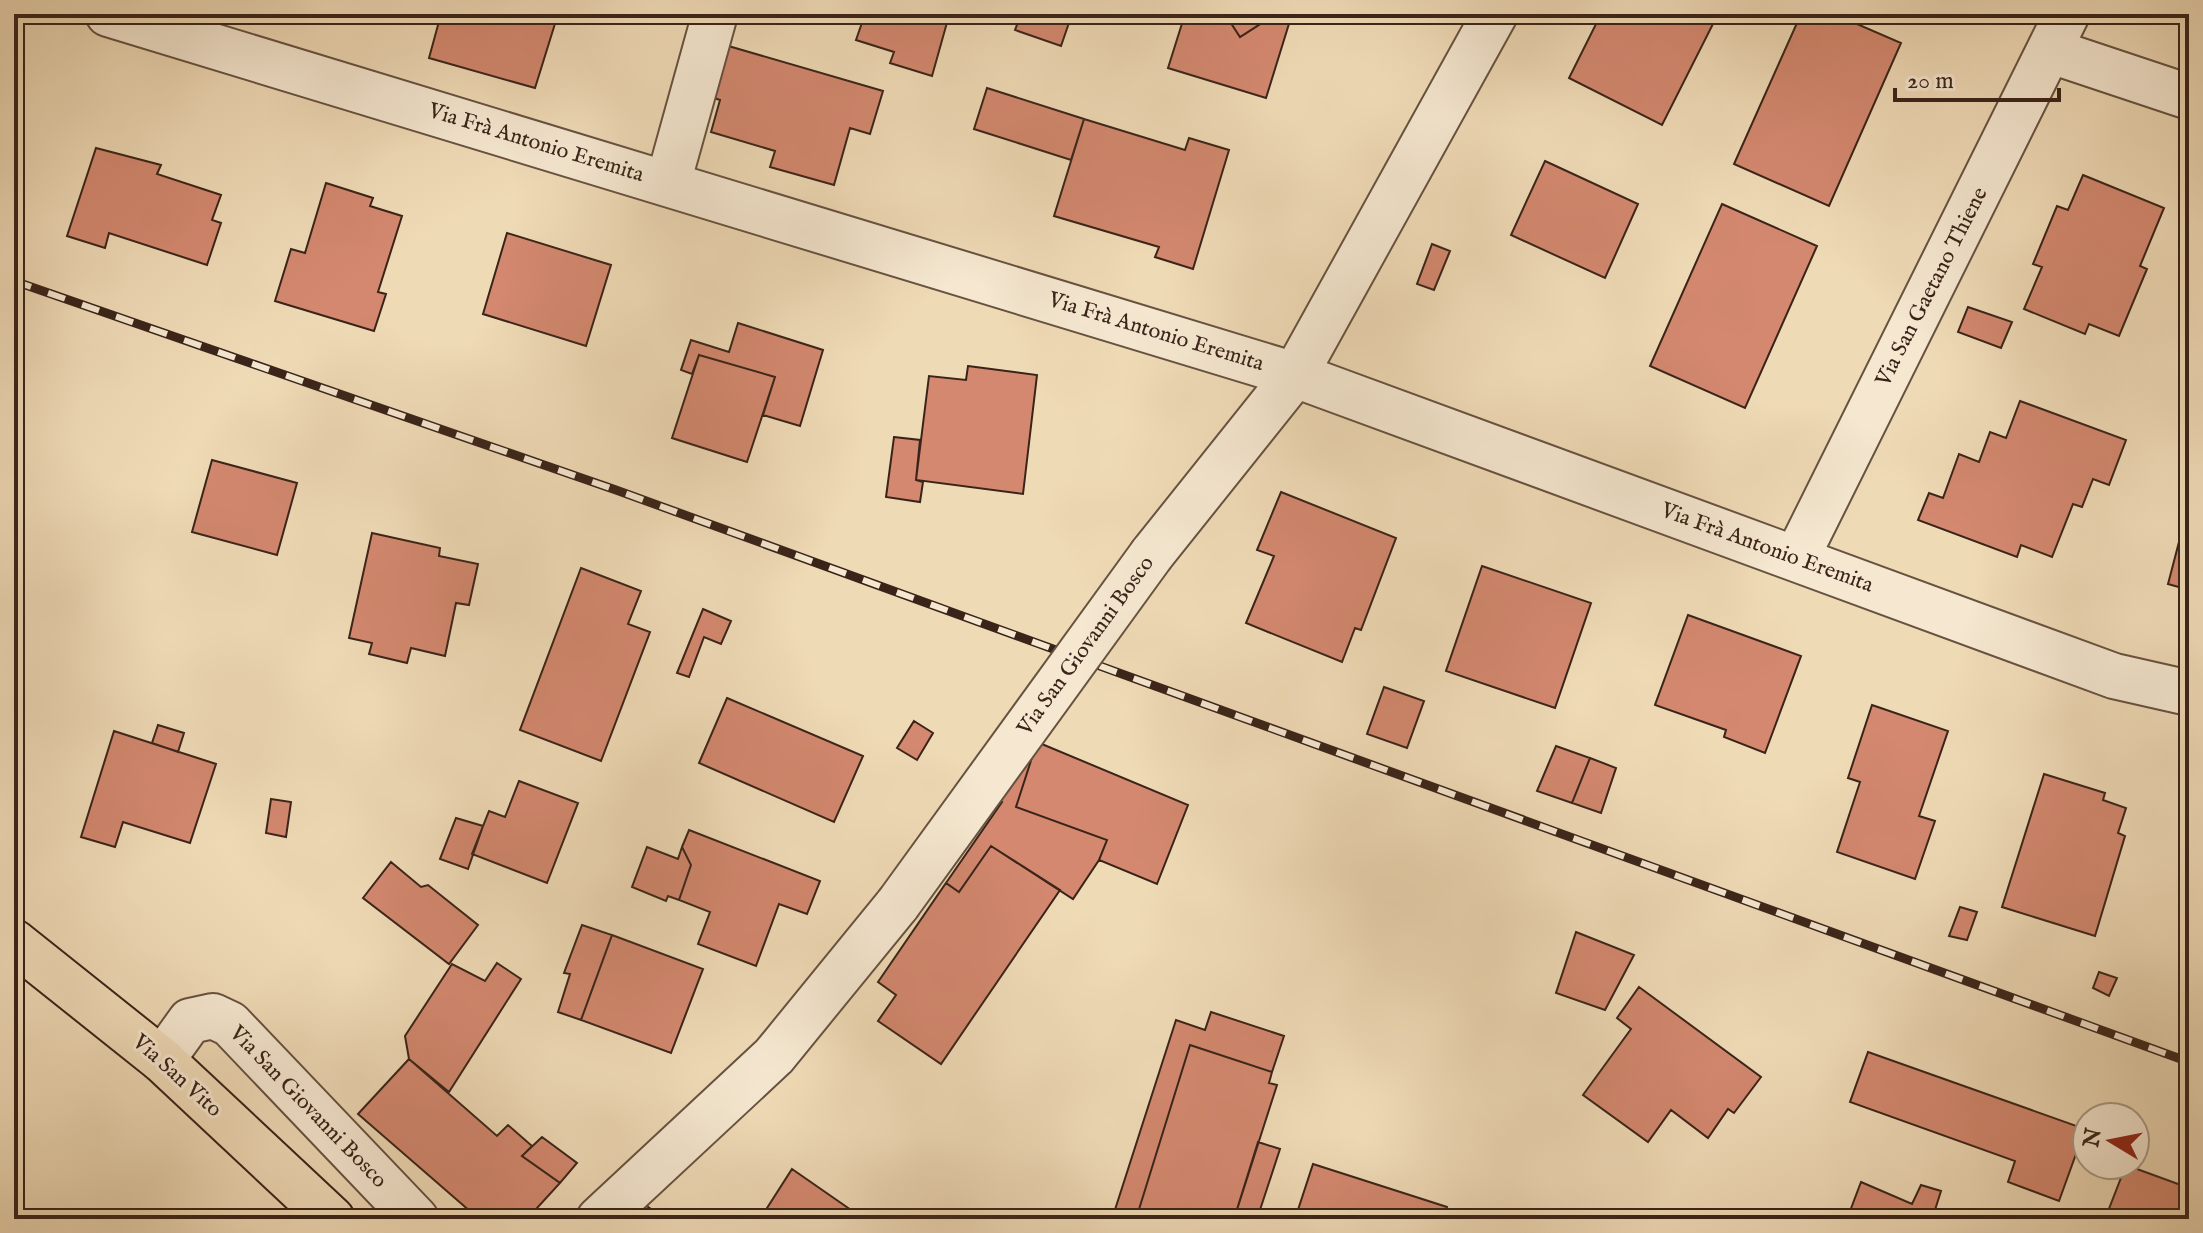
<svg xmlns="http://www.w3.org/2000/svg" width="2203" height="1233" font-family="'IM FELL English',serif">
	<rect width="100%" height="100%" fill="#efdab6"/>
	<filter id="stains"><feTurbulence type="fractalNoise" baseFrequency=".0025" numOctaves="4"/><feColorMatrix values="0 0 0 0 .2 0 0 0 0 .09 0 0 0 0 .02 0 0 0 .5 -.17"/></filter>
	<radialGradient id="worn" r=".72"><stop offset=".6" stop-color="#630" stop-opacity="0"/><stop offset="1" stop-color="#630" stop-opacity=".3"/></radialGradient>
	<path fill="#d3886f" stroke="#3a2419" stroke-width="2" d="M 441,14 L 558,14 L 535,88 L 429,58 Z
		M 865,14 L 931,14 L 948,19 L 932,76 L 890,63 L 894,52 L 856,40 Z
		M 1021,14 L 1072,14 L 1061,46 L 1015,30 Z
		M 1185,14 L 1225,14 L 1240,37 L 1276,14 L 1292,14 L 1266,98 L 1168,68 Z
		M 1225,14 L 1276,14 L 1240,37 Z
		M 1601,14 L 1718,14 L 1662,125 L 1569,78 Z
		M 1801,14 L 1834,14 L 1901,43 L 1829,206 L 1734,164 Z
		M 2168,14 L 2189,14 L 2189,21 Z
		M 725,45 L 883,91 L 870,134 L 850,128 L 834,185 L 770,167 L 775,151 L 711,132 L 720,100 L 711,97 Z
		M 987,88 L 1084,119 L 1071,160 L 974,129 Z
		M 1084,119 L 1185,150 L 1189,138 L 1229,150 L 1193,269 L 1155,257 L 1159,247 L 1054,216 Z
		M 96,148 L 161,165 L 157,174 L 221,195 L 212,220 L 221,223 L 207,265 L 109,233 L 105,248 L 67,236 Z
		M 1545,161 L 1638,204 L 1605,278 L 1511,235 Z
		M 2083,175 L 2164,208 L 2140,266 L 2147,269 L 2119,336 L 2089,324 L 2085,334 L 2024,309 L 2042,267 L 2033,264 L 2057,206 L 2068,210 Z
		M 326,183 L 373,198 L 370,206 L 402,216 L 378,292 L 386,294 L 374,331 L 275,301 L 291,249 L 305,253 Z
		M 1722,204 L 1817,246 L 1745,408 L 1650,366 Z
		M 507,233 L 611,265 L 586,346 L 483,314 Z
		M 1432,244 L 1450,251 L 1434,290 L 1417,284 Z
		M 1968,307 L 2012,322 L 2001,348 L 1958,332 Z
		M 738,323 L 823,350 L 800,426 L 763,415 L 775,377 L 699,355 L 692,374 L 681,370 L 691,340 L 729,352 Z
		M 699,355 L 775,377 L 747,462 L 672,438 Z
		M 968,366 L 1037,375 L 1023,494 L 916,480 L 929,376 L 966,380 Z
		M 2020,401 L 2126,440 L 2109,485 L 2093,479 L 2082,507 L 2073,504 L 2052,557 L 2021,545 L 2017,557 L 1918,520 L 1929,493 L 1943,498 L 1959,454 L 1979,462 L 1990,432 L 2006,438 Z
		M 894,437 L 920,440 L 916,480 L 923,482 L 920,502 L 886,497 Z
		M 212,460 L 297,483 L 277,555 L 192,532 Z
		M 1281,492 L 1396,538 L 1361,630 L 1355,628 L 1342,662 L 1246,623 L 1274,556 L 1257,550 Z
		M 372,533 L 440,548 L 439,556 L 478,564 L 469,605 L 456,603 L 445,656 L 411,648 L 407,663 L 369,654 L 372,643 L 349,638 Z
		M 2179,542 L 2189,544 L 2189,590 L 2168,584 Z
		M 1482,566 L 1591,603 L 1555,708 L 1446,671 Z
		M 581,568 L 641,591 L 628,624 L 650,632 L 601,761 L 520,730 Z
		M 703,609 L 731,621 L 721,644 L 704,637 L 689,677 L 677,673 Z
		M 1688,615 L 1801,656 L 1765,753 L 1724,737 L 1726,730 L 1655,705 Z
		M 1384,687 L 1424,701 L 1407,748 L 1367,734 Z
		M 727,698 L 863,756 L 834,822 L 699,763 Z
		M 1872,705 L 1948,731 L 1919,816 L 1935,821 L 1915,879 L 1837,852 L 1860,782 L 1848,778 Z
		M 914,721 L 933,733 L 917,760 L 897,748 Z
		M 158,725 L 184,733 L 178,752 L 152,743 Z
		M 114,731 L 216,764 L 190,843 L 123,822 L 115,847 L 81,837 Z
		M 1037,742 L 1016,807 L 1107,840 L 1099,860 L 1073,899 L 991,846 L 959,892 L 946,883 L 1002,802 L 988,793 Z
		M 1037,742 L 1188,805 L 1157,884 L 1099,860 L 1107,840 L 1016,807 Z
		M 1556,746 L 1590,758 L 1572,803 L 1537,791 Z
		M 1590,758 L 1616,768 L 1601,813 L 1572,803 Z
		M 2044,774 L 2105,793 L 2103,800 L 2126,808 L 2118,833 L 2125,836 L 2095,936 L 2002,907 Z
		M 519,781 L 578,803 L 547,883 L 472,854 L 489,811 L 505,817 Z
		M 271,799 L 291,802 L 286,837 L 266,833 Z
		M 456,818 L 483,826 L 468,869 L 440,859 Z
		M 689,830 L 820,881 L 807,914 L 779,904 L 756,966 L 698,944 L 710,912 L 679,900 L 691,865 L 682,847 Z
		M 991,846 L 1060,890 L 941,1064 L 878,1021 L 896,995 L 878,982 L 946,883 L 959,892 Z
		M 647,847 L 678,859 L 682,847 L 691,865 L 679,900 L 668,896 L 666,901 L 632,887 Z
		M 391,862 L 421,887 L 428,885 L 478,925 L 449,964 L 363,898 Z
		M 1960,907 L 1977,912 L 1967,940 L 1949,936 Z
		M 582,925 L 612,935 L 581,1020 L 558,1012 L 570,974 L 564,973 Z
		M 1576,932 L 1634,955 L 1605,1010 L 1556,993 Z
		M 612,935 L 703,969 L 671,1053 L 581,1020 Z
		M 497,963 L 521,979 L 449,1092 L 409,1059 L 405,1036 L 452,964 L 485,981 Z
		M 2099,972 L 2117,978 L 2109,996 L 2093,988 Z
		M 1639,987 L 1761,1077 L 1734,1113 L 1728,1109 L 1708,1138 L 1671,1110 L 1648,1142 L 1583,1095 L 1631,1029 L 1617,1018 Z
		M 1211,1012 L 1284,1036 L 1272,1072 L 1190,1045 L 1136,1219 L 1112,1219 L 1176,1020 L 1205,1030 Z
		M 1190,1045 L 1272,1072 L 1269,1083 L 1277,1085 L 1234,1219 L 1136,1219 Z
		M 1868,1052 L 2085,1129 L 2059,1201 L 2008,1182 L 2015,1161 L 1850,1102 Z
		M 409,1059 L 497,1136 L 508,1125 L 532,1146 L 522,1156 L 560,1183 L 527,1219 L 479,1219 L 358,1114 Z
		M 542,1137 L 577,1163 L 560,1183 L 522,1156 Z
		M 1258,1142 L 1280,1149 L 1257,1219 L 1234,1219 Z
		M 1313,1164 L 1447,1207 L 1443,1219 L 1295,1219 Z
		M 2126,1165 L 2189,1188 L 2189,1219 L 2105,1219 Z
		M 792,1169 L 864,1219 L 760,1219 Z
		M 1861,1182 L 1912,1204 L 1921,1185 L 1941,1191 L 1935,1210 L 1940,1211 L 1936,1219 L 1847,1219 Z
		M 644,1204 L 665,1219 L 630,1219 Z"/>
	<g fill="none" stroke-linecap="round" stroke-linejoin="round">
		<g stroke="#675240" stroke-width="48">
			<path id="minor" d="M 108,14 L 1295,375 L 2114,676 L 2189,693
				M 2051,51 L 2189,97
				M 668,183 L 715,14
				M 1152,554 L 1295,375 L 1495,14
				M 1796,559 L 2067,14
				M 162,1060 L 190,1021 L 213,1016 L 230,1024 L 416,1219
				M 599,1219 L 774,1056 L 898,904"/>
		</g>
		<g stroke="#3a2419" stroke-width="48">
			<path id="major" d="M 14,942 L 162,1060 L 332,1219"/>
		</g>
		<use href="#minor" stroke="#f5e7d0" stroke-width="44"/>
		<use href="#major" stroke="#efdab6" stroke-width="44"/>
		<g stroke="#3a2419" stroke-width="9">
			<path id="rail" d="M 14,281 L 616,490 L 2189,1062"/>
		</g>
		<use href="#rail" stroke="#f5e7d0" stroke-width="6" stroke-dasharray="18" stroke-linecap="butt"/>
		<g stroke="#675240" stroke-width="48" stroke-linecap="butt">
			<path id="minor-bridge" d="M 898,904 L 1152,554"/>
		</g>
		<use href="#minor-bridge" stroke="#f5e7d0" stroke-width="44"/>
	</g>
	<g text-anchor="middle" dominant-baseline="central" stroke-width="6" stroke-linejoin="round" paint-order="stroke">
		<g font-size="22" fill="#3a2419" stroke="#f5e7d0">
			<text transform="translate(536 143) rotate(17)">Via Frà Antonio Eremita</text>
			<text transform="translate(1932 287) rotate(-63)">Via San Gaetano Thiene</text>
			<text transform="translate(1156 332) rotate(17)">Via Frà Antonio Eremita</text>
			<text transform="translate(1767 548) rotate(20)">Via Frà Antonio Eremita</text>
			<text transform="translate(1086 646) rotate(-54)">Via San Giovanni Bosco</text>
			<text transform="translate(177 1076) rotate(42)">Via San Vito</text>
			<text transform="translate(308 1107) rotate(46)">Via San Giovanni Bosco</text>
		</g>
	</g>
	<rect width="2203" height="1233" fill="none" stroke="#efdab6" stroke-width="48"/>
	<rect x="16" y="16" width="2171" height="1201" fill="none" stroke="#3a2419" stroke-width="4"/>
	<rect x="24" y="24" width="2155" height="1185" fill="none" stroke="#3a2419" stroke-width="2"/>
	<g transform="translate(2111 1141) rotate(280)"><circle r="38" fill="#f5e7d0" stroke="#aa9987" stroke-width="2"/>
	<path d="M0-6L14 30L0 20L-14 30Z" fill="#8f2418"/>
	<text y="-12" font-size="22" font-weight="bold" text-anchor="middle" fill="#3a2419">N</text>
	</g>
	<path d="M1895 88v12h164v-12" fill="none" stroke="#3a2419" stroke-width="4"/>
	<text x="1907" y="88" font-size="24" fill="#3a2419" stroke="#f5e7d0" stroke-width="6" paint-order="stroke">20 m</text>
	<rect width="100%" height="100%" filter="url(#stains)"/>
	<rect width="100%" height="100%" fill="url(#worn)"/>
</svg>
